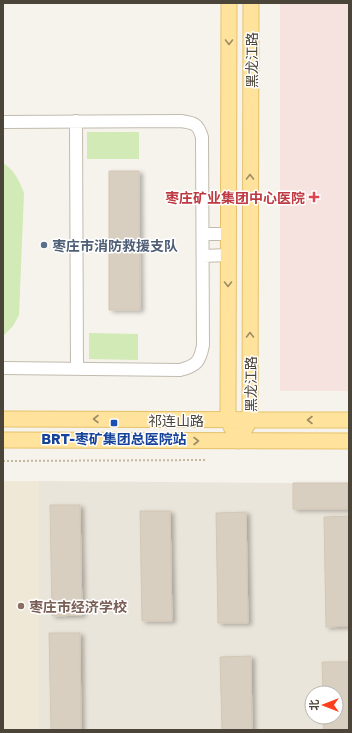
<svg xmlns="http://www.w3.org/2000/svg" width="352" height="733" font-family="'Golos Text','Noto Sans SC',sans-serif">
	<defs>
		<filter id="shadow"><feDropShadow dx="3.5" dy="2" stdDeviation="2" flood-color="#0004"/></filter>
	</defs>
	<rect width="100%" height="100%" fill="#f6f3ec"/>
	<path fill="#eae5da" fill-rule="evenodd" d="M 39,481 L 293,483 L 293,509 L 349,509 L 349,730 L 39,730 ZM 312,693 L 336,693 L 336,717 L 312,717 Z"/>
	<path fill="#efe8d6" d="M 3,481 L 39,481 L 39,730 L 3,730 Z"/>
	<path fill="#f6e3e0" d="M 280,3 L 349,3 L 349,391 L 280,391 Z"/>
	<path fill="#d2eab5" d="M 87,132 L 139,132 L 139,159 L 87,159 Z
		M 3,163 C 15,171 19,180 24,193 L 19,315 L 13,326 L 3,336 Z
		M 89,333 L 138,334 L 138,360 L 89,359 Z"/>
	<path fill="#d8cfc1" stroke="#d3c7b4" filter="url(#shadow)" d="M 109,171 L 139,171 L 140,310 L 109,310 Z
		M 293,483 L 348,483 L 348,509 L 293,509 Z
		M 348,483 L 349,483 L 349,509 L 348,509 Z
		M 50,505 L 80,505 L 82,615 L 52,616 Z
		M 140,511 L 170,511 L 172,621 L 142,621 Z
		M 246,512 L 248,623 L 218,623 L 216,513 Z
		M 349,516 L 349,626 L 326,627 L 324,517 Z
		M 49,633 L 80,633 L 81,730 L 51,730 Z
		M 251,656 L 252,730 L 222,730 L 220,657 Z
		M 322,662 L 349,662 L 349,730 L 324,730 L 323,717 L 336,717 L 336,693 L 323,693 Z"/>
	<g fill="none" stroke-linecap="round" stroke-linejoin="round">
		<g stroke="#c2bbae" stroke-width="14">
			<path id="minor" d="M 76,121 L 77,369
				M 3,122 L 181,121 C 195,123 198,124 202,137 L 203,345 C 200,362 196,366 180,370 L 3,368
				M 203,234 L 228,234
				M 203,256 L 228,255"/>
		</g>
		<g stroke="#e6c16a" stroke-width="17">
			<path id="major" d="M 229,3 L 228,420 L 238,441
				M 3,419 L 349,420
				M 3,440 L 349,441
				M 238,441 L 250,420 L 251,3"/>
		</g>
		<path stroke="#c4b79f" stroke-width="2" stroke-dasharray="2 2" stroke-linecap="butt" d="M 3,461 L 205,460"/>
		<use href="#minor" stroke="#fff" stroke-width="12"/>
		<use href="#major" stroke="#ffe39c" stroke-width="15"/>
	</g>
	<defs><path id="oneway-chevron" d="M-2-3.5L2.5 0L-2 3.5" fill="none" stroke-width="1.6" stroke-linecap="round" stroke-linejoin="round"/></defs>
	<g stroke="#9c8c66">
		<use href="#oneway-chevron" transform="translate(229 42) rotate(90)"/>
		<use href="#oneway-chevron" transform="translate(250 177) rotate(-90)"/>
		<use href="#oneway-chevron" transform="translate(228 284) rotate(90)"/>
		<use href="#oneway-chevron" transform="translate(250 335) rotate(-90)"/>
		<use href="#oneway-chevron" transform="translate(96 419) rotate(-180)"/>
		<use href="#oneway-chevron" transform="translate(310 420) rotate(-180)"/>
		<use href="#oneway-chevron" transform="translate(196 441)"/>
	</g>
	<path fill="#e0444e" stroke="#fff" stroke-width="1.5" d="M312 191h4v4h4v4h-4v4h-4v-4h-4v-4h4z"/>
	<circle fill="#5c6f8a" stroke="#fff" stroke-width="1.5" cx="44" cy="245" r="4"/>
	<rect fill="#1a4fb4" stroke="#fff" stroke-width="1.5" x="110" y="419" width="8" height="8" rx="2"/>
	<circle fill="#8d6e63" stroke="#fff" stroke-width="1.5" cx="21" cy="606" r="4"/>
	<g text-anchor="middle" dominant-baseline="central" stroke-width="3" stroke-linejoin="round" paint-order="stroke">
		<g font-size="14" fill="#4b4439" stroke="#fff">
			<text transform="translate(251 60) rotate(-90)">黑龙江路</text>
			<text transform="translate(250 384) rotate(-90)">黑龙江路</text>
			<text x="176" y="420">祁连山路</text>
		</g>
		<g font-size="14" font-weight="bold" fill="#be3a42" stroke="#fff" text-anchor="end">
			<text x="305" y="197">枣庄矿业集团中心医院</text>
		</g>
		<g font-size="14" font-weight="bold" fill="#4e5e75" stroke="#fff" text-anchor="start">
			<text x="52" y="245">枣庄市消防救援支队</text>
		</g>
		<g font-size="14" font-weight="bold" fill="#164399" stroke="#fff">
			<text x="114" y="438">BRT-枣矿集团总医院站</text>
		</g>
		<g font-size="14" font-weight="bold" fill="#785e54" stroke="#fff" text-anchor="start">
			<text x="29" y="606">枣庄市经济学校</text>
		</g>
	</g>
	<rect width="352" height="733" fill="none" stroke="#4b4439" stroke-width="8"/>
	<g transform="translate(324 705) rotate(270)"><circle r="19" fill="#ffffff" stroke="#b7b4b0"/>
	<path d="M0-3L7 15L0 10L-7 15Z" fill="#fc3f1d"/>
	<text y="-6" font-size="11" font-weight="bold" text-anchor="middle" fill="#4b4439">北</text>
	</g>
</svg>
